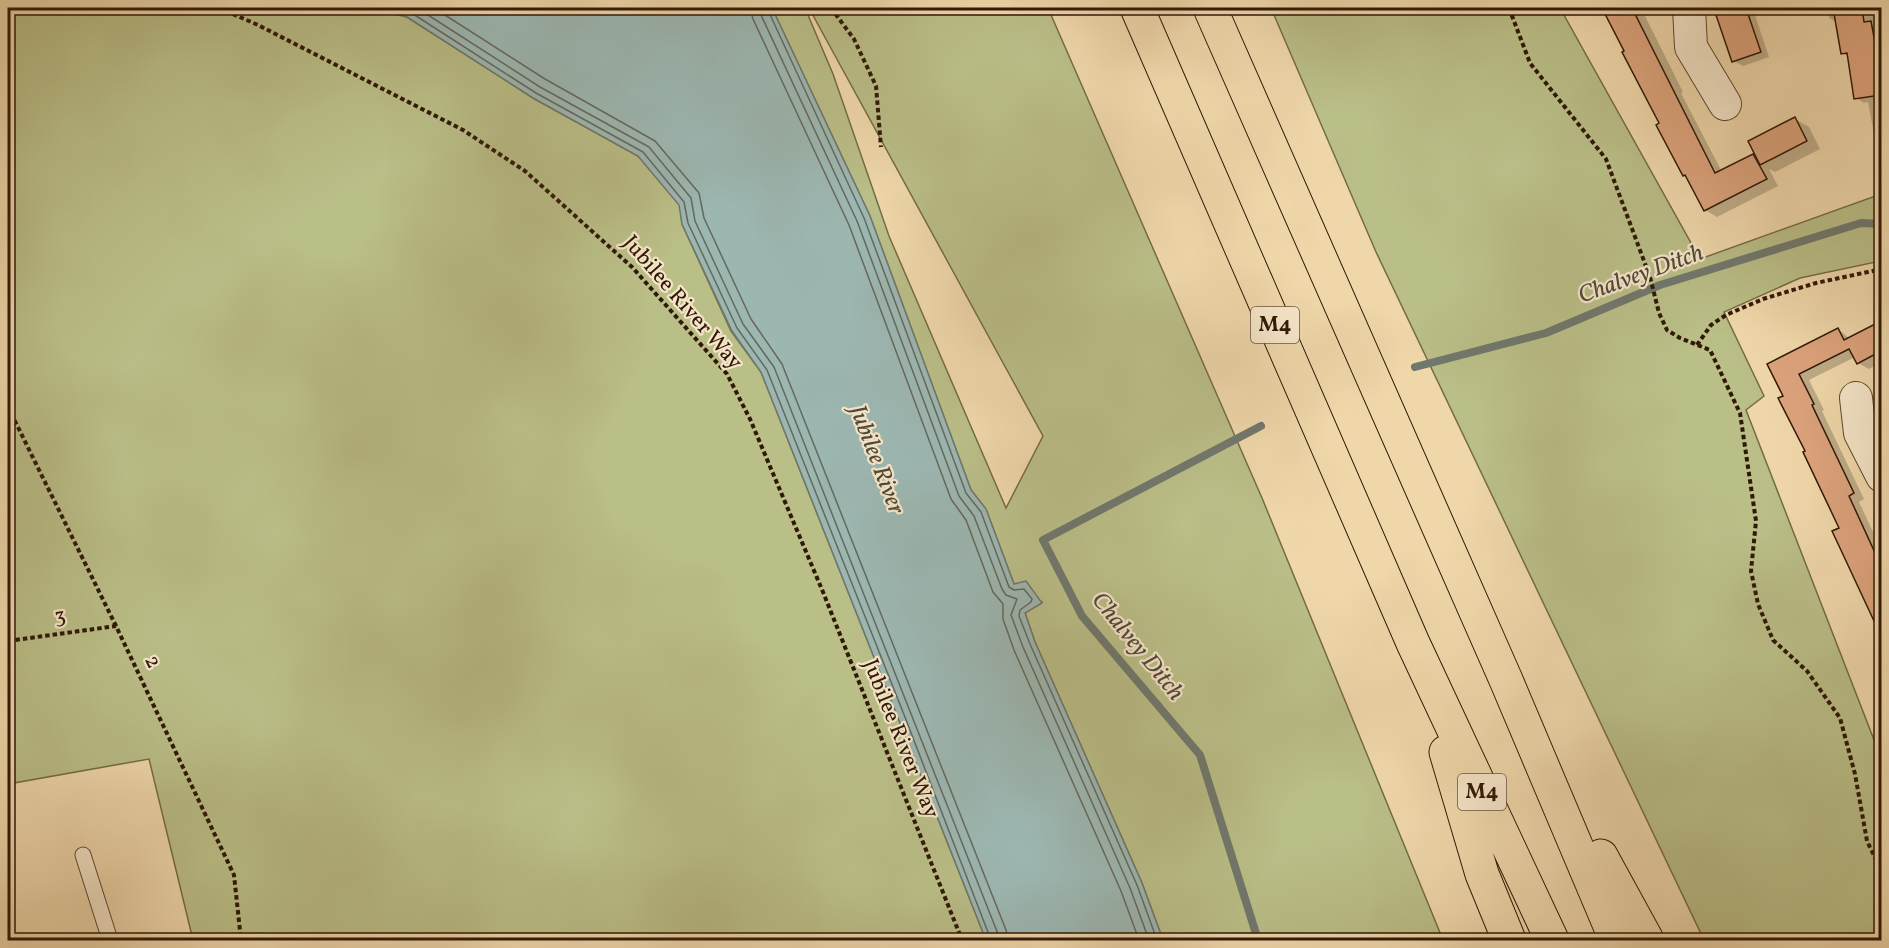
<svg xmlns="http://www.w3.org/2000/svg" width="1889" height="948" font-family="Vollkorn,serif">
	<rect width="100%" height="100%" fill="#efd7aa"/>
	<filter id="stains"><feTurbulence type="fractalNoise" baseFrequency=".00333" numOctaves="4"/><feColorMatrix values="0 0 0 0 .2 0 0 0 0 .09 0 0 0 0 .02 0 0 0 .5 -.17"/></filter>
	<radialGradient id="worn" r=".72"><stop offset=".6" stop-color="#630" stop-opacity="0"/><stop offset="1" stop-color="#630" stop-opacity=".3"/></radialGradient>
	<path fill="#babe87" stroke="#746c46" stroke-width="1.5" d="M 8,8 L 372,8 L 407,17 L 533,98 L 638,156 L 680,205 L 682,224 L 731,331 L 761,372 L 986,940 L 193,940 L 149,759 L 8,784 Z
		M 772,8 L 805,8 L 833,74 L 889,236 L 1006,508 L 1043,436 L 809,8 L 1048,8 L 1262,498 L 1443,940 L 1163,940 L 1142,883 L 1035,642 L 1025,613 L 1042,602 L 1014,584 L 986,509 L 971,490 L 870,216 Z
		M 1271,8 L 1560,8 L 1700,259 L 1881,194 L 1881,261 L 1800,278 L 1724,312 L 1764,396 L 1746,410 L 1881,758 L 1881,940 L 1704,940 L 1376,252 Z"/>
	<path fill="#9cb7b2" stroke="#70786d" stroke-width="1.5" d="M 372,8 L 772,8 L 870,216 L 971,490 L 986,509 L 1014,584 L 1026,581 L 1042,603 L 1025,613 L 1035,642 L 1142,883 L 1163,940 L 986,940 L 761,372 L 732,331 L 682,224 L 679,205 L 638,156 L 533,98 L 407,17 Z"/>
	<path fill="#0003" d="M 1604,8 L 1641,8 L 1683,92 L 1681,93 L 1722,172 L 1753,155 L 1758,158 L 1795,119 L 1809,127 L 1820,149 L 1775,172 L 1769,169 L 1778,186 L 1717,217 L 1705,210 L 1689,178 L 1684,175 L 1661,124 Z
		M 1742,8 L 1747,8 L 1754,12 L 1769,57 L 1743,66 L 1734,61 L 1718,15 Z
		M 1828,8 L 1875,8 L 1882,42 L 1882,139 L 1874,134 L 1868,102 L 1864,103 L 1856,98 L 1849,57 L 1842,53 L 1836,22 L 1829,18 Z
		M 1882,323 L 1882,362 L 1869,369 L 1858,363 L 1855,357 L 1809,380 L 1824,410 L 1822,411 L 1864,499 L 1859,502 L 1882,551 L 1882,632 L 1834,531 L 1841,528 L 1785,396 L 1769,364 L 1838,329 L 1850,339 Z"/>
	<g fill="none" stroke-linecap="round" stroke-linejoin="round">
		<path stroke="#66685c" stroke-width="1.5" d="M 395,8 L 410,12 L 536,93 L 643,152 L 684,202 L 688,223 L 737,328 L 767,370 L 903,712 L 991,940
			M 417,8 L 540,87 L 649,147 L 691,198 L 695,221 L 743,324 L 774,367 L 998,934 L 999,940
			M 434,8 L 545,79 L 655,141 L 699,193 L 704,218 L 751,319 L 782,364 L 1006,930 L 1008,940
			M 750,8 L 753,19 L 849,225 L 951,499 L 966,520 L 993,592 L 1003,604 L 1003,619 L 1014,650 L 1121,891 L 1139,940
			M 759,8 L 761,15 L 857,221 L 959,496 L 974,516 L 1002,589 L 1006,595 L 1017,599 L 1011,615 L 1023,647 L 1130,888 L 1149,940
			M 767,8 L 864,218 L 966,493 L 981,512 L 1009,587 L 1014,590 L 1024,589 L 1032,599 L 1031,602 L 1020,610 L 1019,616 L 1030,644 L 1137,885 L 1157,940"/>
		<path stroke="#70786d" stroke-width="8" d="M 1415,367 L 1546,333 L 1660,285 L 1861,223 L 1882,224
			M 1258,940 L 1200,755 L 1082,616 L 1043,540 L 1261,426"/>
	</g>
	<path fill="#dca37c" stroke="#2f1906" stroke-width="1.5" d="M 1602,8 L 1632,8 L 1715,173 L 1753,154 L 1767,179 L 1704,211 L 1685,175 L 1683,176 L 1656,125 L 1659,123 L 1622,52 L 1624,51 Z
		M 1737,8 L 1746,8 L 1761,52 L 1732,62 L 1716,15 Z
		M 1833,8 L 1862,8 L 1864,22 L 1871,21 L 1879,64 L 1881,64 L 1881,95 L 1854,99 L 1847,53 L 1841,54 Z
		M 1795,117 L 1807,141 L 1760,165 L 1748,141 Z
		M 1881,321 L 1881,351 L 1857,364 L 1849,349 L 1799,374 L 1814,404 L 1812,405 L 1854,493 L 1849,496 L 1881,566 L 1881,636 L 1832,531 L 1839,528 L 1803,452 L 1805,451 L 1778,398 L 1783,396 L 1767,364 L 1838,328 L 1844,340 Z"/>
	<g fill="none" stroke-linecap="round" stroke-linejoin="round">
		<g stroke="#5f482f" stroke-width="17">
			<path id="lane" d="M 83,855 L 110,940"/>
		</g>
		<g stroke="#5f482f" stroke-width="34">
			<path id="street" d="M 1689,8 L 1691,47 L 1725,104
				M 1856,398 L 1860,433 L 1882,476"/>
		</g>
		<g stroke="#2f1906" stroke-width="35">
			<path id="highway" d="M 1137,8 L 1413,643 L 1552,940
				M 1210,8 L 1506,680 L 1616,940
				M 1446,752 L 1482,874 L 1509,940
				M 1601,856 L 1647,940"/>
		</g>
		<path stroke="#2f1906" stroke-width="4" stroke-dasharray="4.5 3" stroke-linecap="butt" d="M 219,8 L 258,25 L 463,130 L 525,171 L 632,267 L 727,374 L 750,419 L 823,592 L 962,940
			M 831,8 L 854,39 L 876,86 L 881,147
			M 1509,8 L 1530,63 L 1606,159 L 1650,277 L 1659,313 L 1667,330 L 1680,338 L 1710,350 L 1740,413 L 1756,521 L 1751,571 L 1758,604 L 1773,640 L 1807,671 L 1840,718 L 1855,774 L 1867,841 L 1882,872
			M 1697,345 L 1711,325 L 1726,315 L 1763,299 L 1816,283 L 1882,269
			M 8,407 L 116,626 L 234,875 L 241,940
			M 8,641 L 116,626"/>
		<use href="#lane" stroke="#f5e5c8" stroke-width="15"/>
		<use href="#street" stroke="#f5e5c8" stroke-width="32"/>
		<use href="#highway" stroke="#efd7aa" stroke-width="33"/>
	</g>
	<g text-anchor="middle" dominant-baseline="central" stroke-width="4.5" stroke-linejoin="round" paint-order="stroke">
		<g fill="#f5e5c8" stroke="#6a5640" stroke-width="1.5">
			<rect x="1251" y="307" width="48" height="36" rx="4.5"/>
			<rect x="1458" y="774" width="48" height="36" rx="4.5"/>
		</g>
		<g font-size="21" font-weight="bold" fill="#2f1906">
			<text x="1275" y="325">M4</text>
			<text x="1482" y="792">M4</text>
		</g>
		<g font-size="22" fill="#2f1906" stroke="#f5e5c8">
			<text transform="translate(682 303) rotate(49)">Jubilee River Way</text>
			<text transform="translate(60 617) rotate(-8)">3</text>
			<text transform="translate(152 662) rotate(65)">2</text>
			<text transform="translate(900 739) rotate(68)">Jubilee River Way</text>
		</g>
		<g font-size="24" font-style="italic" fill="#50483a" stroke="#f5e5c8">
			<text transform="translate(1641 275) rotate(-20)">Chalvey Ditch</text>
			<text transform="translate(876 460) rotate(69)">Jubilee River</text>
			<text transform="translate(1137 647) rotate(51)">Chalvey Ditch</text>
		</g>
	</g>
	<rect width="1889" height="948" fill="none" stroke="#efd7aa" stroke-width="30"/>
	<rect x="9" y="9" width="1871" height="930" fill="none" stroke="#2f1906" stroke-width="3"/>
	<rect x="15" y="15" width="1859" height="918" fill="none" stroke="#2f1906" stroke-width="1.5"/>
	<rect width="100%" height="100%" filter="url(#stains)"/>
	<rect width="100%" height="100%" fill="url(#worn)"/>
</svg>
